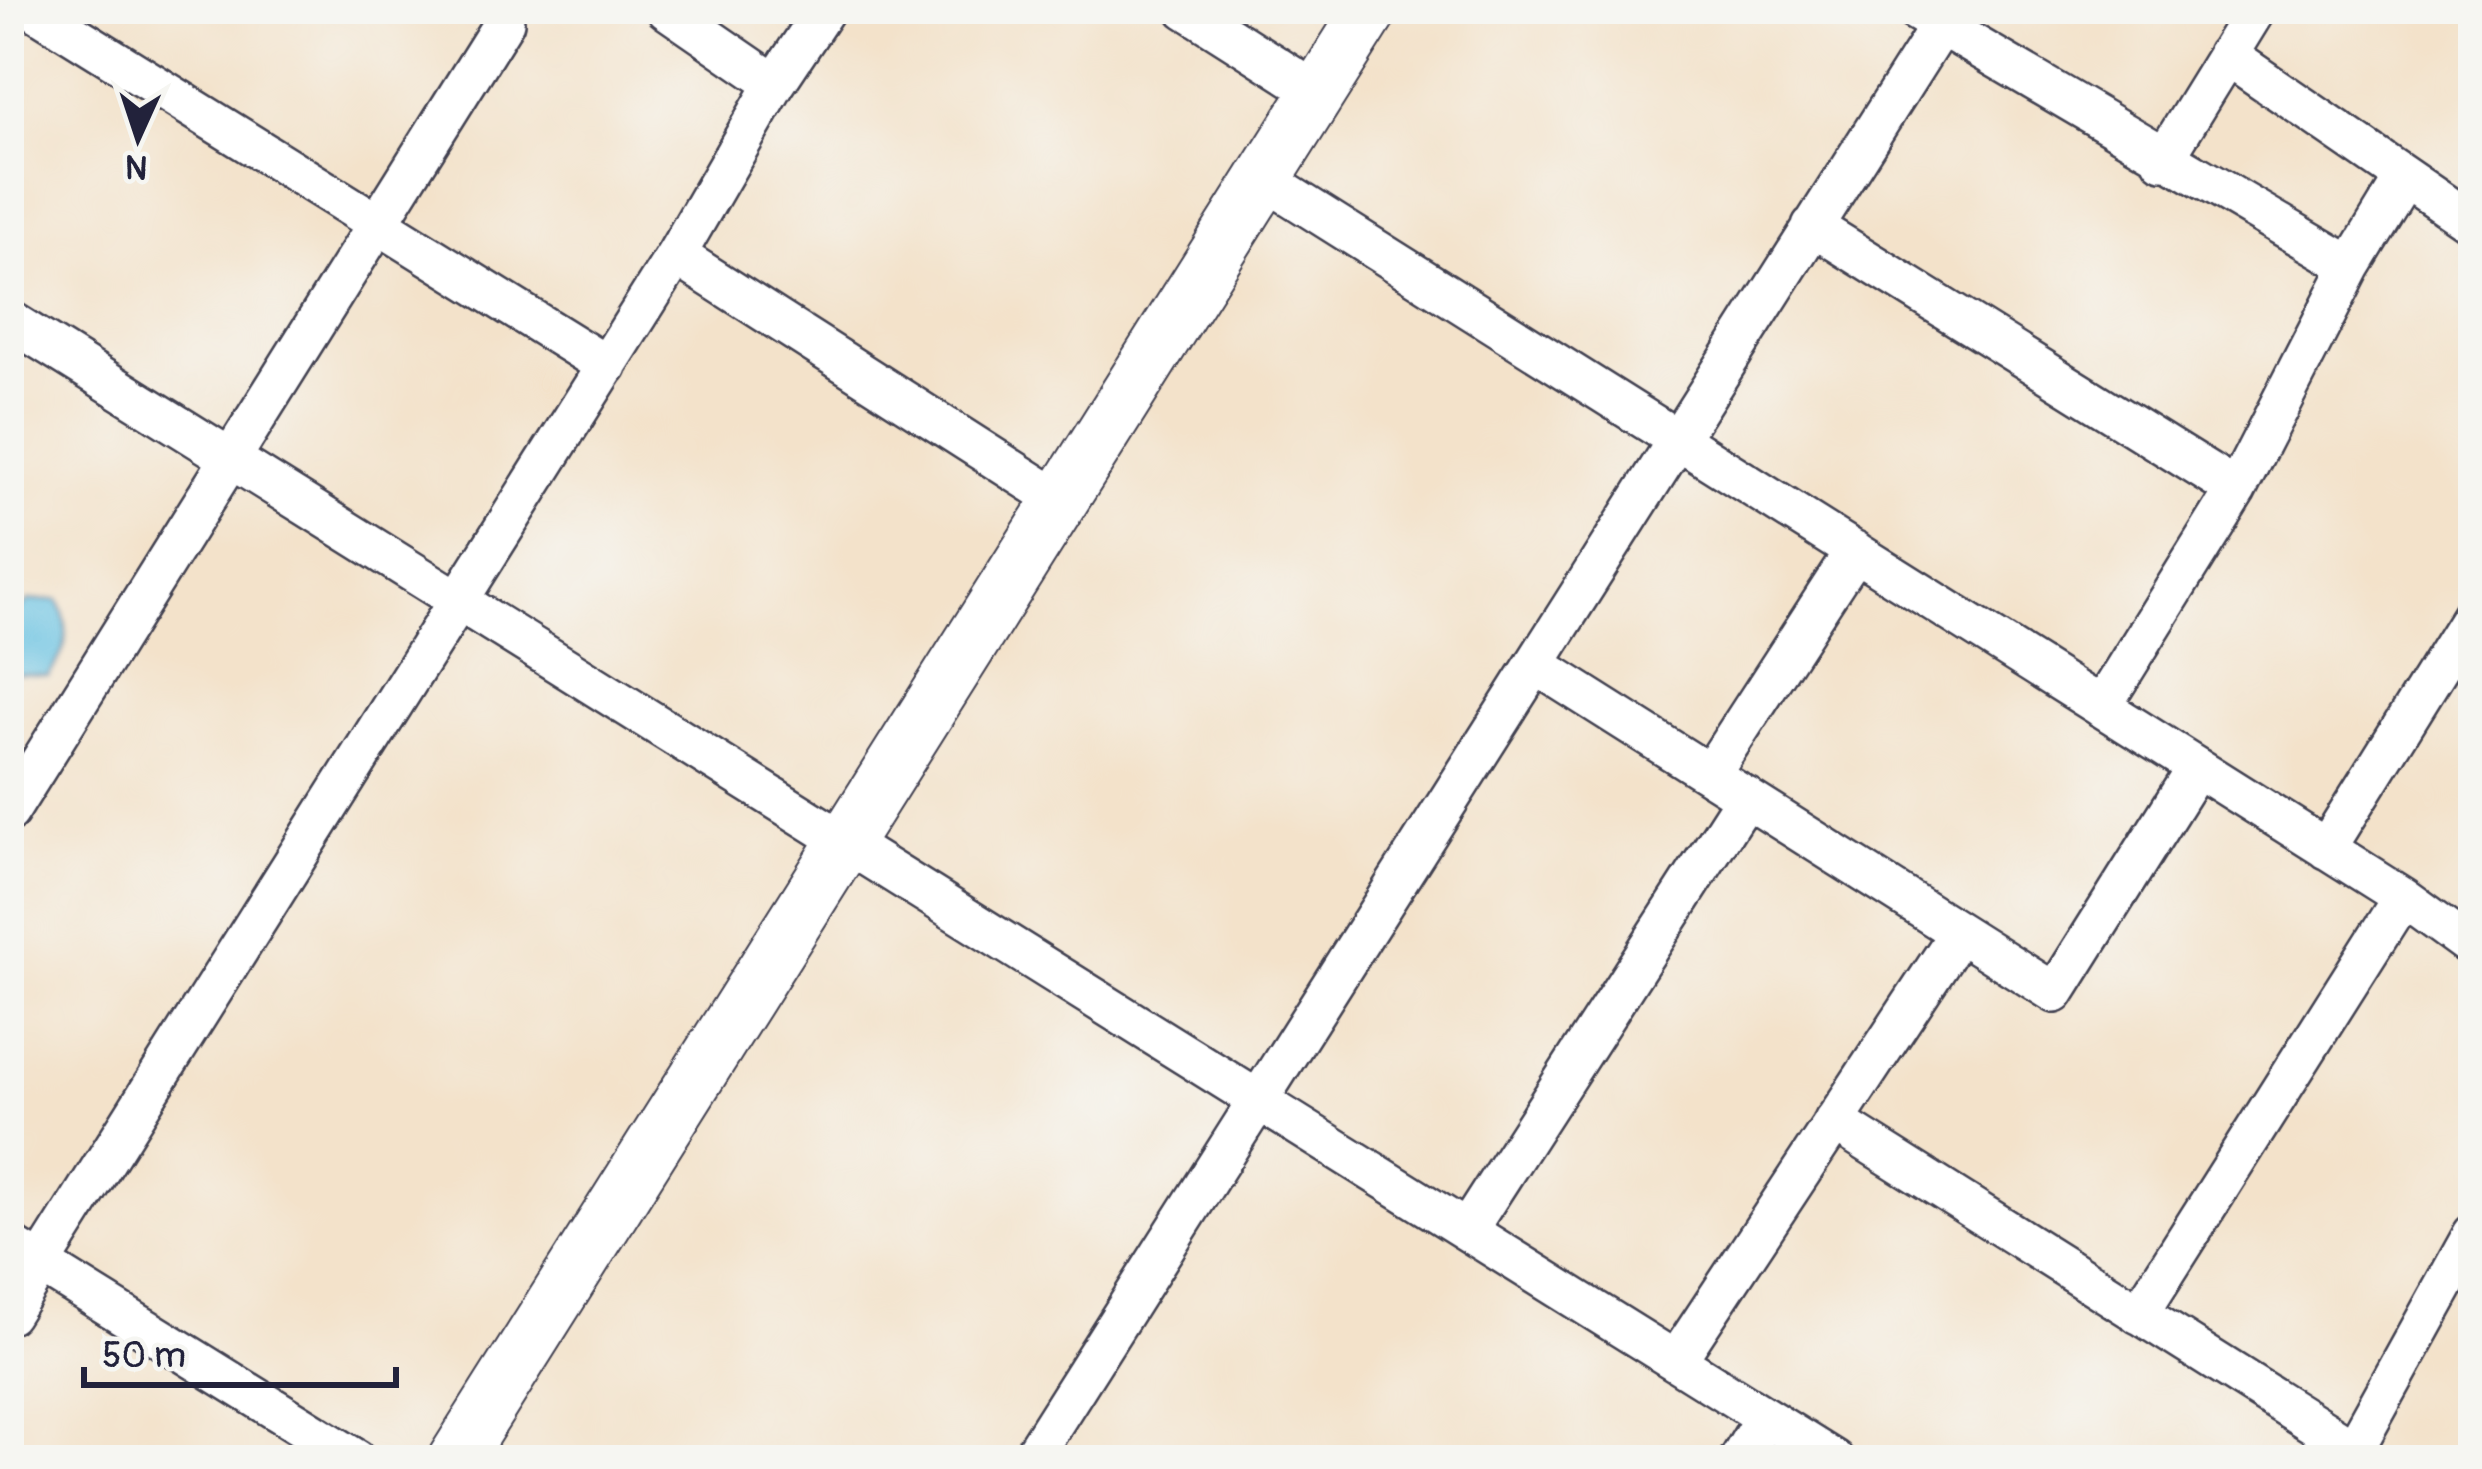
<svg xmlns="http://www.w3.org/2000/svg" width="2482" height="1469" font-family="Pangolin,sans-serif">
	<rect width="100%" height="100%" fill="#f6f6f2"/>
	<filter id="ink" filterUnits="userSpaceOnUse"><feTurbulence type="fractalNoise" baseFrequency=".00833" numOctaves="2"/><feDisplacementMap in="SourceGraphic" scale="24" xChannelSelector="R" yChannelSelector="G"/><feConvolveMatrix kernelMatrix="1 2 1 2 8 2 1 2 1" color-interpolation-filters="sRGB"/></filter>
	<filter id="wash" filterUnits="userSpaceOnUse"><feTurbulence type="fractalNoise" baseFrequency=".004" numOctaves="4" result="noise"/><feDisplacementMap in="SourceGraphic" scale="48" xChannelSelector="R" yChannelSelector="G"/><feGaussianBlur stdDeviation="2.7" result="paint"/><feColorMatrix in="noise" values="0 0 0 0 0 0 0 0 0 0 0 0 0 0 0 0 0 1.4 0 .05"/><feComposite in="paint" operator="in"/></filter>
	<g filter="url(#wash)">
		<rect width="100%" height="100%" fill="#f3e2ca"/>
		<path fill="#63c0e1" stroke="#42718e" stroke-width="3" d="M 58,600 C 72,630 68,650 48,676 L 9,673 L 9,619 L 29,601 Z"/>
	</g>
	<g filter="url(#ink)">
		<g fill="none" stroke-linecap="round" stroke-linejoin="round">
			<g stroke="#413f50" stroke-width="44">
				<path id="street" d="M 33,9 L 607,366
					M 666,9 L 775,84
					M 1186,9 L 1318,93
					M 1913,9 L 2351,266 L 2404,179
					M 2227,55 L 2473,224
					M 2163,160 L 2256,9
					M 1264,179 L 2403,897 L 2473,948
					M 1812,226 L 2236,490
					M 676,255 L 1061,501
					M 9,320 L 1834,1460
					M 1535,664 L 2055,993 L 2197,767
					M 2101,707 L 2236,490 L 2351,266
					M 1710,774 L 1855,551
					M 9,812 L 504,22
					M 2326,849 L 2473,613
					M 1834,1121 L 2354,1449
					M 1467,1230 L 1746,797
					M 9,1244 L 357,1460
					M 9,1314 L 676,255 L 775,84 L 825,9
					M 2139,1314 L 2403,897
					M 1676,1361 L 1959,933
					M 1030,1460 L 1951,9
					M 1739,1460 L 1765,1417
					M 2348,1460 L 2473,1234"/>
			</g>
			<g stroke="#413f50" stroke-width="58">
				<path id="secondary" d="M 455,1460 L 1371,9"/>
			</g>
			<use href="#street" stroke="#fff" stroke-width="39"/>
			<use href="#secondary" stroke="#fff" stroke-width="54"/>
		</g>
	</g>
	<rect width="2482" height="1469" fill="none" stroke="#f6f6f2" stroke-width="48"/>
	<g transform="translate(138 138) rotate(183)" stroke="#f6f6f2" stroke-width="9" paint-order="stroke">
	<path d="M0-9L21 45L0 30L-21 45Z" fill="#22223b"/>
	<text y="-18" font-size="33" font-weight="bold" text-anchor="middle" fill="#22223b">N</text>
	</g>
	<path d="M84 1367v18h312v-18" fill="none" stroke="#22223b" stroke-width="6"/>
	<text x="102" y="1367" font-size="36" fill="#22223b" stroke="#f6f6f2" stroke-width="9" paint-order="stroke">50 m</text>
</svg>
